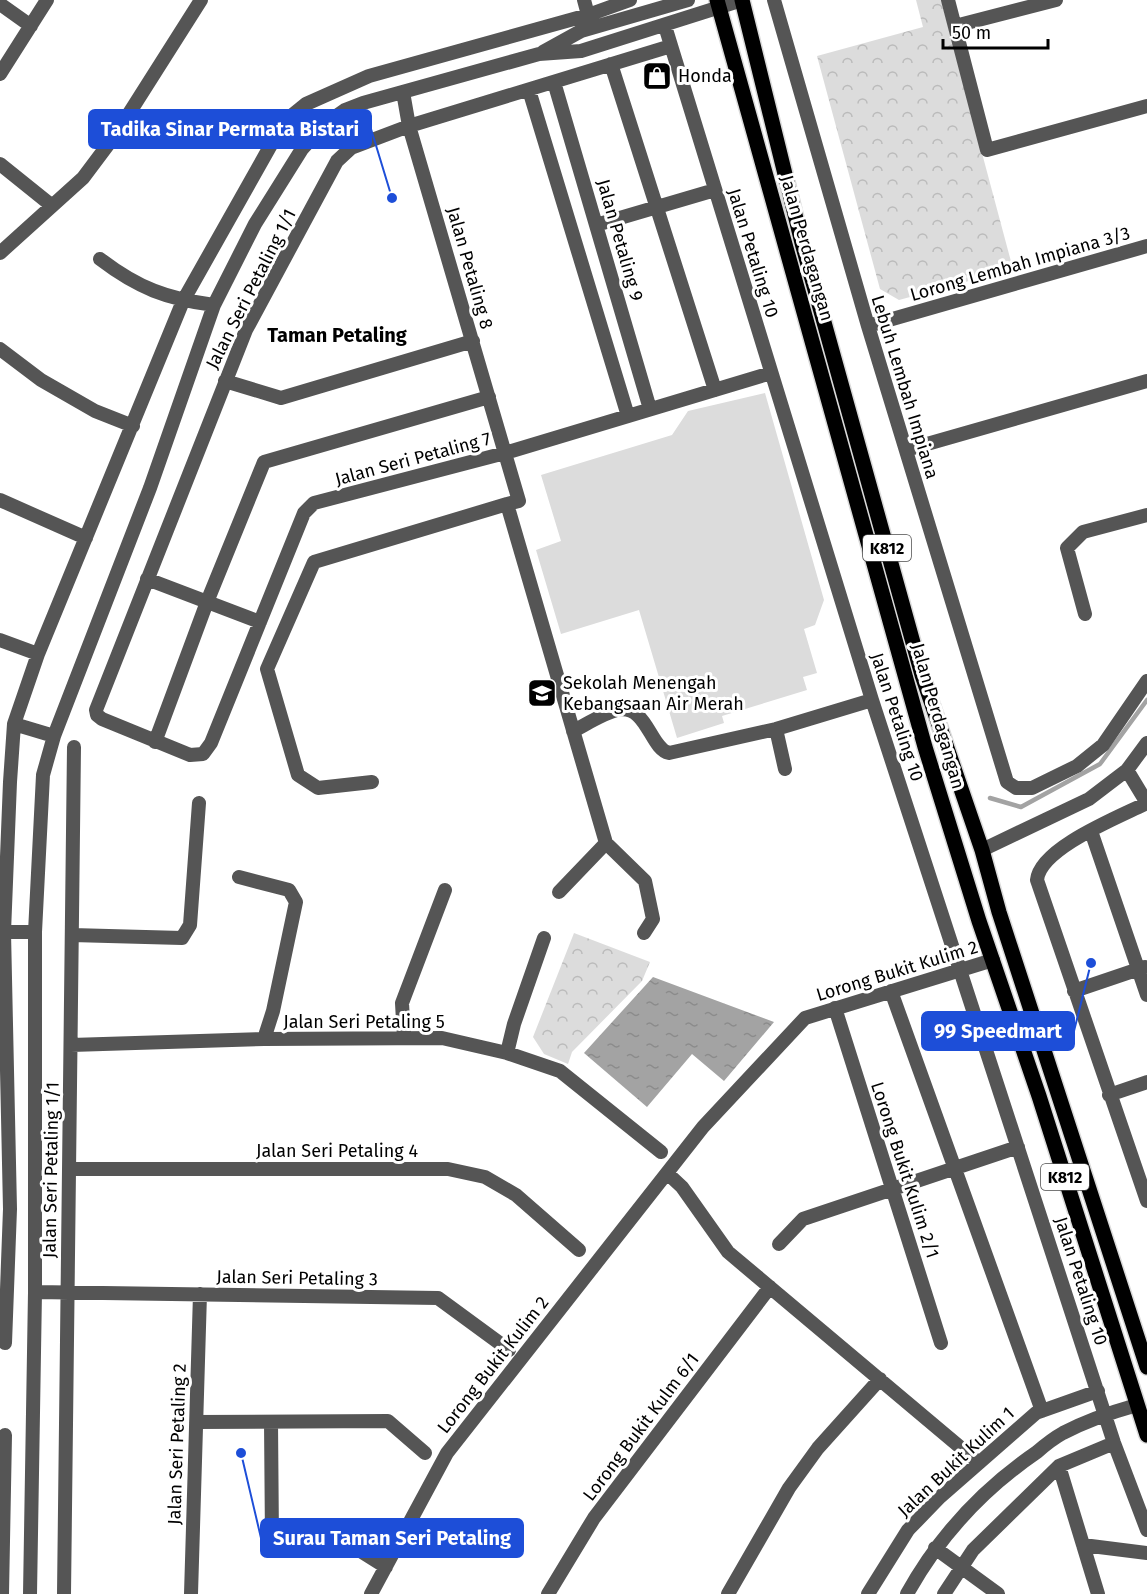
<svg xmlns="http://www.w3.org/2000/svg" width="1147" height="1594" font-family="'Fira Sans',sans-serif">
	<defs>
		<pattern id="park-crowns" width="20" height="18" patternUnits="userSpaceOnUse" patternTransform="scale(1.5)"><rect width="20" height="18" fill="#dcdcdc"/><path d="M2 6a3 3 0 1 1 6 0M12 15a3 3 0 1 1 6 0" fill="none" stroke="#bbb"/></pattern>
		<pattern id="water-ripples" width="26" height="14" patternUnits="userSpaceOnUse" patternTransform="scale(1.5)"><rect width="26" height="14" fill="#a3a3a3"/><path d="M2 4q2-2 4 0t4 0M15 11q2-2 4 0t4 0" fill="none" stroke="#8b8b8b"/></pattern>
	</defs>
	<rect width="100%" height="100%" fill="#fff"/>
	<path fill="url(#park-crowns)" d="M 916,0 L 941,0 L 1013,269 L 899,300 L 880,289 L 817,56 L 923,27 Z
		M 574,933 L 650,962 L 642,981 L 572,1052 L 568,1064 L 544,1054 L 533,1037 Z"/>
	<path fill="#dcdcdc" d="M 765,393 L 824,600 L 815,625 L 804,629 L 817,673 L 803,677 L 807,690 L 722,716 L 724,723 L 677,738 L 639,610 L 561,634 L 536,550 L 561,541 L 541,475 L 672,435 L 688,411 Z"/>
	<path fill="url(#water-ripples)" d="M 653,977 L 774,1022 L 724,1081 L 692,1054 L 647,1107 L 584,1053 Z"/>
	<g fill="none" stroke-linecap="round" stroke-linejoin="round">
		<path stroke="#a3a3a3" stroke-width="4.5" d="M 990,798 L 1021,807 L 1100,764 L 1147,700"/>
		<g stroke="#dbdbdb" stroke-width="18">
			<path id="major" d="M 717,0 L 925,747 L 979,921 L 1039,1096 L 1147,1435
				M 742,0 L 802,243 L 922,675 L 982,850 L 999,912 L 1147,1367"/>
		</g>
		<path stroke="#555" stroke-width="14" d="M 584,0 L 588,15
			M 774,0 L 868,326 L 1007,782 L 1016,788 L 1032,788 L 1077,766 L 1103,745 L 1147,681
			M 948,0 L 987,150 L 1147,106
			M 0,4 L 31,26
			M 665,26 L 872,700 L 1114,1443 L 1147,1530
			M 955,26 L 1056,0
			M 671,46 L 409,126 L 351,148 L 337,161 L 246,330 L 96,710 L 97,715 L 102,719 L 190,755 L 203,754 L 211,743 L 304,513 L 314,503 L 505,453 L 771,373
			M 543,52 L 581,31 L 688,0
			M 611,64 L 715,390
			M 0,74 L 47,0
			M 554,82 L 650,409
			M 529,90 L 628,416
			M 403,92 L 409,126 L 519,501 L 507,504 L 606,843 L 645,881 L 653,919 L 644,933
			M 0,164 L 51,205
			M 596,225 L 715,190
			M 0,253 L 83,178 L 116,134 L 201,0
			M 100,259 C 138,288 167,299 214,305
			M 868,326 L 1147,246
			M 0,349 L 41,380 L 95,411 L 133,426
			M 225,381 L 281,398 L 473,341
			M 906,450 L 1147,381
			M 0,500 L 86,538
			M 147,579 L 260,622
			M 1085,614 L 1067,548 L 1083,532 L 1147,515
			M 0,640 L 38,654
			M 14,724 L 54,736
			M 776,729 L 785,769
			M 573,731 C 585,725 604,713 617,710 C 647,703 650,749 669,753 L 776,729 L 872,700
			M 155,742 L 207,602 L 264,462 L 489,397
			M 1127,770 L 1147,803
			M 372,782 L 318,788 L 298,775 L 267,669 L 314,562 L 507,504
			M 1147,803 C 1119,817 1040,848 1037,880 L 1147,1201
			M 1091,831 L 1147,995
			M 982,850 L 1089,799 L 1127,770 L 1147,743
			M 239,877 L 289,890 L 296,902 L 273,1011 L 264,1039
			M 559,892 L 606,843
			M 0,932 L 35,932
			M 72,935 L 182,938 L 190,925 L 199,803
			M 891,991 L 1042,1411
			M 1074,991 L 1145,967
			M 835,1008 L 941,1343
			M 404,1038 L 402,1003 L 445,890
			M 71,1045 L 264,1039 L 442,1038 L 507,1053 L 560,1071 L 661,1152
			M 507,1053 L 514,1024 L 544,938
			M 1109,1095 L 1147,1082
			M 69,1169 L 448,1169 L 485,1177 L 516,1195 L 579,1250
			M 667,1173 L 682,1187 L 728,1252 L 979,1463
			M 779,1244 L 803,1219 L 1018,1147
			M 35,1292 L 438,1298 L 509,1350
			M 5,1343 L 10,1209 L 4,932 L 10,782 L 14,724 L 38,654 L 183,301 L 272,143 L 290,117 L 306,104 L 369,76 L 588,15 L 630,0
			M 196,1422 L 388,1421 L 425,1453
			M 271,1422 L 272,1540 L 277,1543 L 343,1540 L 386,1567
			M 1059,1466 L 1098,1594
			M 1083,1545 L 1147,1553
			M 935,1548 L 998,1594
			M 2,1594 L 5,1435
			M 30,1594 L 35,1292 L 35,932 L 43,775 L 54,736 L 150,488 L 214,305 L 255,224 L 302,149 L 325,124 L 345,110 L 363,103 L 539,54 L 581,51 L 742,0
			M 64,1594 L 74,747
			M 191,1594 L 200,1294
			M 371,1594 L 447,1453 L 703,1127 L 805,1018 L 993,960
			M 548,1594 L 594,1518 L 770,1287
			M 728,1594 L 789,1488 L 818,1448 L 880,1379
			M 868,1594 L 908,1530 L 940,1497 L 1036,1413 L 1098,1391
			M 907,1594 C 939,1536 983,1489 1037,1452 C 1045,1445 1054,1438 1063,1433 C 1086,1421 1112,1412 1137,1405
			M 944,1594 L 973,1550 L 1059,1466 L 1114,1443"/>
		<use href="#major" stroke="#000" stroke-width="15"/>
	</g>
	<defs>
		<g id="shop-square" transform="scale(1.5)"><rect x="-9" y="-9" width="18" height="18" rx="4" fill="#000" stroke="#fff"/><path d="M-5-2.5h2.3a2.7 3.5 0 0 1 5.4 0H5L5.5 6h-11ZM-1.5-2.5h3a1.5 2.3 0 0 0-3 0Z" fill="#fff"/></g>
		<g id="school-square" transform="scale(1.5)"><rect x="-9" y="-9" width="18" height="18" rx="4" fill="#000" stroke="#fff"/><path d="M0-5L7-2L0 1L-7-2ZM-4 1L0 2.5L4 1V4Q0 6-4 4Z" fill="#fff"/></g>
	</defs>
	<g fill-rule="evenodd">
		<use href="#shop-square" x="657" y="76"/>
		<use href="#school-square" x="542" y="693"/>
	</g>
	<g text-anchor="middle" dominant-baseline="central" stroke-width="6" stroke-linejoin="round" paint-order="stroke">
		<g fill="#fff" stroke="#4c4c4c" stroke-width="1.5">
			<rect x="863" y="535" width="48" height="26" rx="4.5"/>
			<rect x="1041" y="1164" width="48" height="26" rx="4.5"/>
		</g>
		<g font-size="16" font-weight="bold" fill="#000">
			<text x="887" y="548">K812</text>
			<text x="1065" y="1177">K812</text>
		</g>
		<g font-size="18" fill="#000" stroke="#fff" text-anchor="start">
			<text x="678" y="76">Honda</text>
			<text x="563" y="683">Sekolah Menengah<tspan x="563" dy="21">Kebangsaan Air Merah</tspan></text>
		</g>
		<g font-size="18" fill="#000" stroke="#fff">
			<text transform="translate(620 240) rotate(74)">Jalan Petaling 9</text>
			<text transform="translate(807 248) rotate(74)">Jalan Perdagangan</text>
			<text transform="translate(753 253) rotate(73)">Jalan Petaling 10</text>
			<text transform="translate(1020 264) rotate(-16)">Lorong Lembah Impiana 3/3</text>
			<text transform="translate(470 268) rotate(74)">Jalan Petaling 8</text>
			<text transform="translate(251 289) rotate(-63)">Jalan Seri Petaling 1/1</text>
			<text transform="translate(905 387) rotate(73)">Lebuh Lembah Impiana</text>
			<text transform="translate(413 459) rotate(-15)">Jalan Seri Petaling 7</text>
			<text transform="translate(938 716) rotate(74)">Jalan Perdagangan</text>
			<text transform="translate(897 717) rotate(72)">Jalan Petaling 10</text>
			<text transform="translate(897 971) rotate(-17)">Lorong Bukit Kulim 2</text>
			<text x="364" y="1022">Jalan Seri Petaling 5</text>
			<text x="337" y="1151">Jalan Seri Petaling 4</text>
			<text transform="translate(51 1170) rotate(-89)">Jalan Seri Petaling 1/1</text>
			<text transform="translate(905 1170) rotate(72)">Lorong Bukit Kulim 2/1</text>
			<text transform="translate(297 1278) rotate(1)">Jalan Seri Petaling 3</text>
			<text transform="translate(1081 1281) rotate(72)">Jalan Petaling 10</text>
			<text transform="translate(493 1365) rotate(-52)">Lorong Bukit Kulim 2</text>
			<text transform="translate(641 1427) rotate(-53)">Lorong Bukit Kulm 6/1</text>
			<text transform="translate(177 1444) rotate(-88)">Jalan Seri Petaling 2</text>
			<text transform="translate(956 1462) rotate(-43)">Jalan Bukit Kulim 1</text>
		</g>
		<g font-size="20" font-weight="bold" fill="#000" stroke="#fff">
			<text x="337" y="335">Taman Petaling</text>
		</g>
	</g>
	<path fill="none" stroke="#1d4ed8" stroke-width="2" d="M392 198L371 129M1091 963L1074 1031M241 1453L261 1538"/>
	<g fill="#1d4ed8" stroke="#fff" stroke-width="2">
		<circle cx="392" cy="198" r="6"/>
		<circle cx="1091" cy="963" r="6"/>
		<circle cx="241" cy="1453" r="6"/>
	</g>
	<g fill="#1d4ed8" stroke="#1d4ed8" stroke-width="2">
		<rect x="89" y="110" width="282" height="38" rx="6"/>
		<rect x="922" y="1012" width="152" height="38" rx="6"/>
		<rect x="261" y="1519" width="262" height="38" rx="6"/>
	</g>
	<g font-size="20" text-anchor="middle" font-weight="bold" fill="#fff">
		<text x="230" y="136">Tadika Sinar Permata Bistari</text>
		<text x="998" y="1038">99 Speedmart</text>
		<text x="392" y="1545">Surau Taman Seri Petaling</text>
	</g>
	<path d="M943 39v9h105v-9" fill="none" stroke="#000000" stroke-width="3"/>
	<text x="952" y="39" font-size="18" fill="#000000" stroke="#ffffff" stroke-width="4.5" paint-order="stroke">50 m</text>
</svg>
